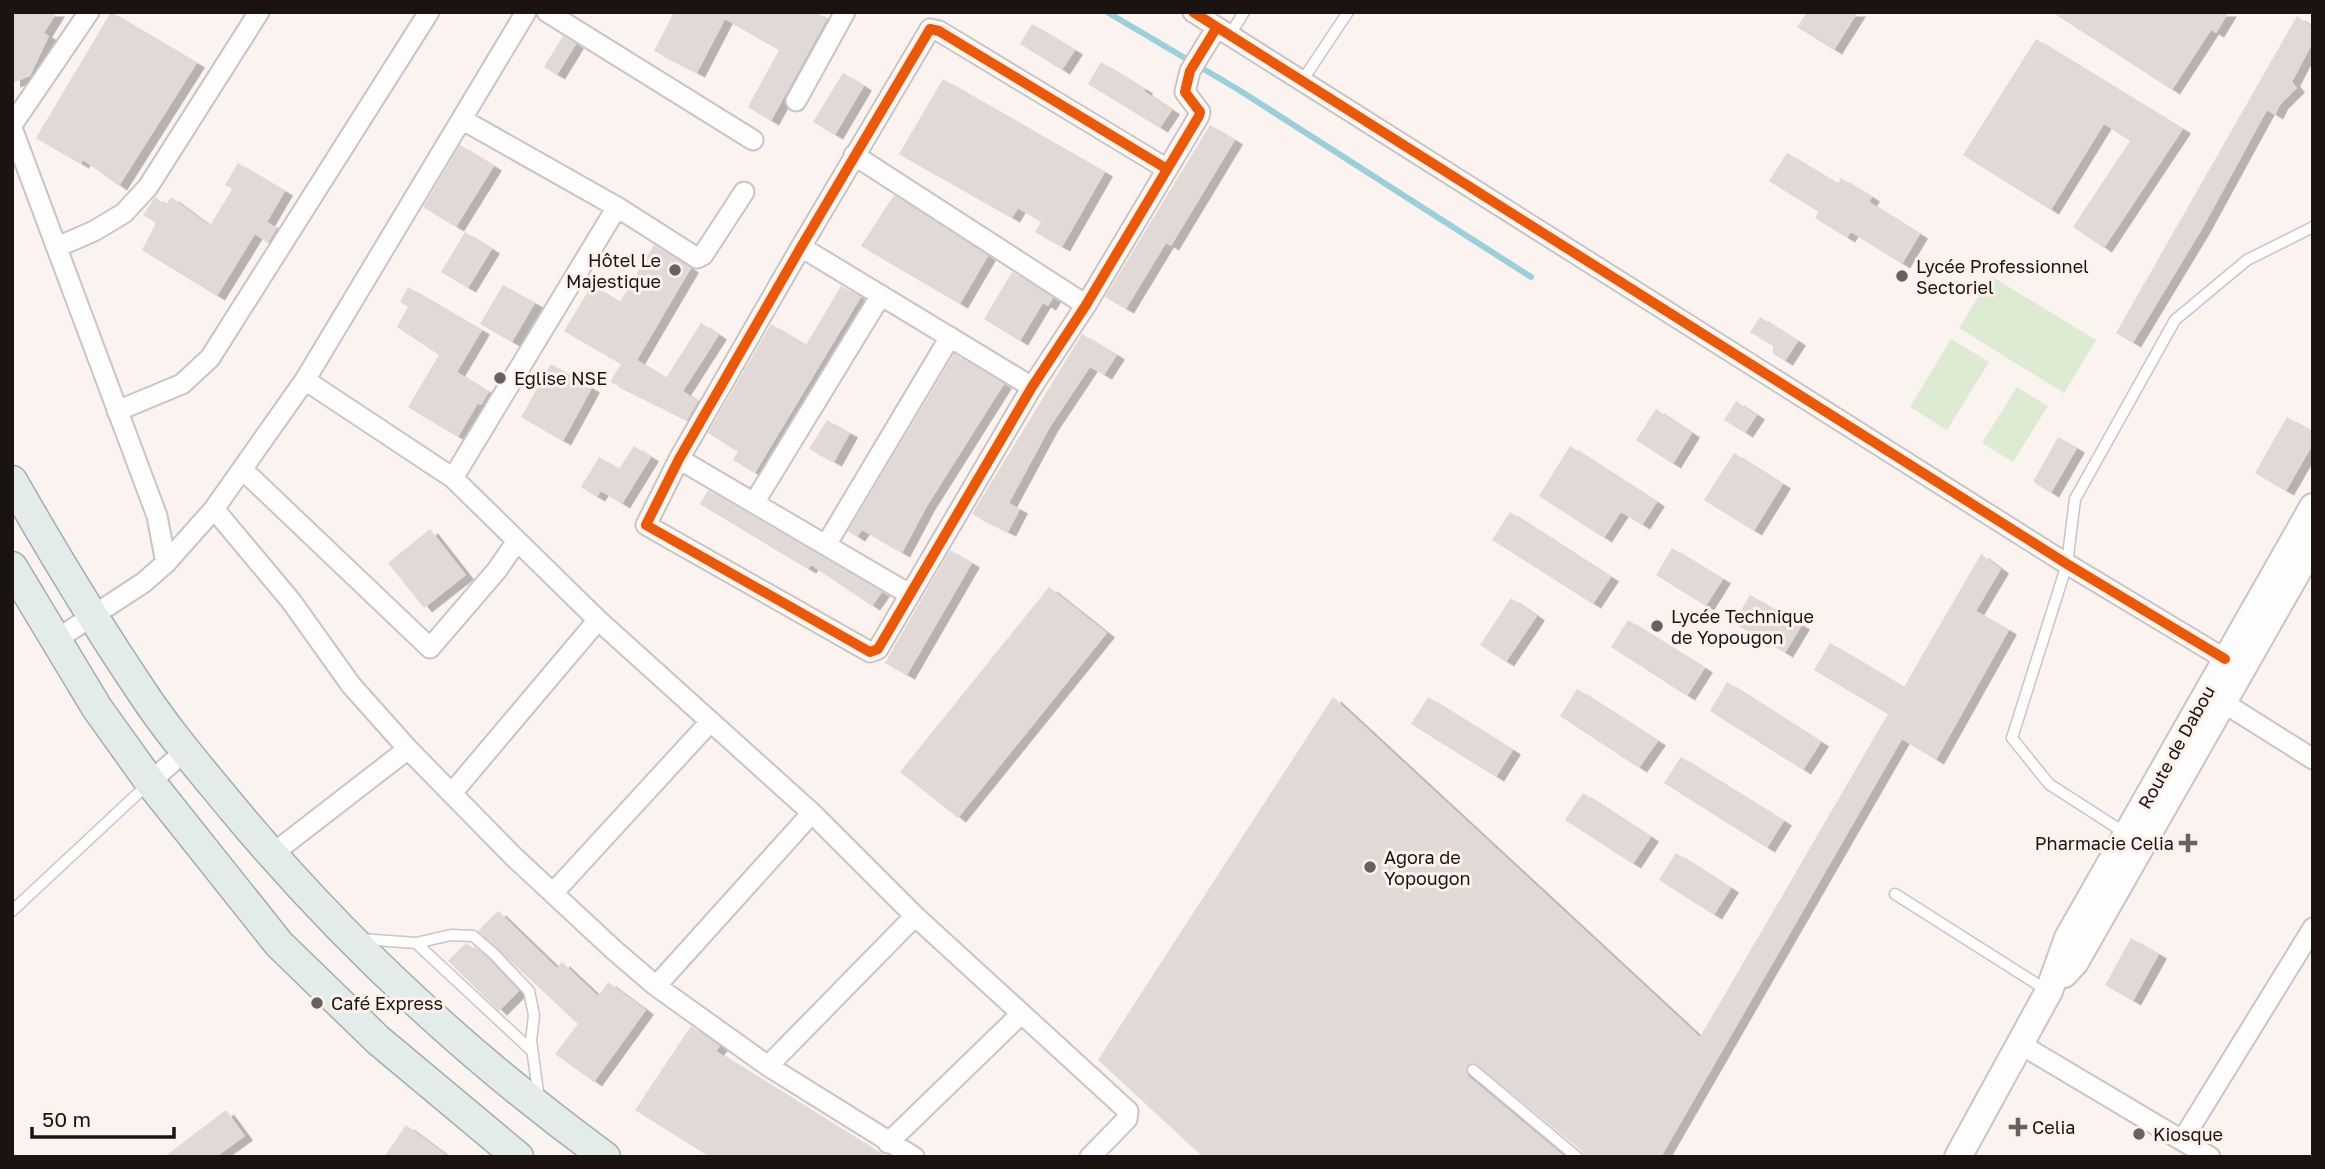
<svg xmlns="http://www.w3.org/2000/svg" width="2325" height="1169" font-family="'Golos Text',sans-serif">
	<defs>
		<filter id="shadow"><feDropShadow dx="8" dy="4.5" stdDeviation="0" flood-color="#0004"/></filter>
	</defs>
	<rect width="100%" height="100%" fill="#faf3f0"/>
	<path fill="#dcebd1" d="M 1991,276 L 2096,340 L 2064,393 L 1959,328 Z
		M 1951,339 L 1989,362 L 1947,430 L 1910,407 Z
		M 2017,387 L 2048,406 L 2013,462 L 1982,443 Z"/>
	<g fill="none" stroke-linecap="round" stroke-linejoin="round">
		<path stroke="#9ccfda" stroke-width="6" d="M 1107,12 L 1239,90 L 1531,277"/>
	</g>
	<path fill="#e1d9d8" filter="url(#shadow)" d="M 12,12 L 57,12 L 44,33 L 49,36 L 30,76 L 12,83 Z
		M 111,12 L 197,63 L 119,186 L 83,160 L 81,164 L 36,138 Z
		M 674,12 L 816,12 L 827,19 L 771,121 L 748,107 L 779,50 L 725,19 L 697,73 L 654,51 Z
		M 1807,12 L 1858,12 L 1834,50 L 1797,27 Z
		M 2052,12 L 2229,12 L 2216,33 L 2211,30 L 2172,90 Z
		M 2297,16 L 2313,28 L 2313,42 L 2292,82 L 2297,88 L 2280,105 L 2275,115 L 2267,110 L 2202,229 L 2133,343 L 2116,333 Z
		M 1032,24 L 1075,50 L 1062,70 L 1020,44 Z
		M 563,36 L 576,44 L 557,75 L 544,67 Z
		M 2036,39 L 2183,129 L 2104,248 L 2073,227 L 2130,141 L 2104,124 L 2051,210 L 1963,155 Z
		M 1101,62 L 1145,89 L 1144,91 L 1172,110 L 1160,128 L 1088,84 Z
		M 843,73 L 864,86 L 835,135 L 813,122 Z
		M 943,79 L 1105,172 L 1062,247 L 1035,232 L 1041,222 L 1018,208 L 1012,218 L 899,154 Z
		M 1210,125 L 1235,140 L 1171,246 L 1166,243 L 1126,309 L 1105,297 Z
		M 460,145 L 494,166 L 456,227 L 423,207 Z
		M 1787,153 L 1838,184 L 1841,178 L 1872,197 L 1869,202 L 1920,234 L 1902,264 L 1851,232 L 1847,238 L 1815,218 L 1819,212 L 1769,181 Z
		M 238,163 L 285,191 L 267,222 L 277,228 L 268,243 L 255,234 L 217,296 L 142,250 L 156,223 L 143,215 L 155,197 L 166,205 L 171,197 L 210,226 L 232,189 L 225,185 Z
		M 894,195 L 988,256 L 960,304 L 861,246 Z
		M 465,232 L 492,249 L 468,288 L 441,272 Z
		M 654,245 L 691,268 L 637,360 L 666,378 L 701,323 L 719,335 L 683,391 L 698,401 L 687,420 L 610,382 L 621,364 L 564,331 L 592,285 L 620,302 Z
		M 1012,272 L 1053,298 L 1048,306 L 1043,303 L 1020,341 L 984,319 Z
		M 503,285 L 535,303 L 512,342 L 480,324 Z
		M 841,286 L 861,297 L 755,473 L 733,460 L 738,452 L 708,433 L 771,324 L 806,345 Z
		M 408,287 L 482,330 L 457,372 L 489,392 L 481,405 L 478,403 L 458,437 L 408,407 L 439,355 L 397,327 L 408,307 L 400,302 Z
		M 1760,317 L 1798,341 L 1785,361 L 1773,354 L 1773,346 L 1750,332 Z
		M 1082,334 L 1117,355 L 1104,375 L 1090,367 L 1050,427 L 1009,503 L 1020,509 L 1008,532 L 972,514 Z
		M 954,354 L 1004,384 L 927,506 L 902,553 L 862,530 L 857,537 L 848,531 Z
		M 551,364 L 592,388 L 563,441 L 521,417 Z
		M 1736,401 L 1757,415 L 1745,433 L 1724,420 Z
		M 1656,409 L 1692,433 L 1673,464 L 1636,440 Z
		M 2287,417 L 2313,431 L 2313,444 L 2286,491 L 2255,473 Z
		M 827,420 L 850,433 L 834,462 L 809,449 Z
		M 2058,437 L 2077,448 L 2051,493 L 2033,482 Z
		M 634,446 L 651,457 L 622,504 L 601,491 L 597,497 L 581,487 L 599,457 L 619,469 Z
		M 1570,446 L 1657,502 L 1642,525 L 1621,512 L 1604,538 L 1539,496 Z
		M 1734,453 L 1783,484 L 1754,531 L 1704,500 Z
		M 708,490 L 882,592 L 872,606 L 811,565 L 808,569 L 700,504 Z
		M 1510,512 L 1611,577 L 1593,604 L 1492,540 Z
		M 430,529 L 466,575 L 424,608 L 388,563 Z
		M 1672,548 L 1723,579 L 1706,606 L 1656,575 Z
		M 950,550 L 972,563 L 907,675 L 885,663 Z
		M 1981,554 L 2001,569 L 1976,611 L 2009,630 L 1936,760 L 1902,739 L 1661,1157 L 1584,1157 L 1582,1151 L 1474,1063 L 1466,1068 L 1468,1076 L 1565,1157 L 1203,1157 L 1098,1060 L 1333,697 L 1700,1037 L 1888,714 L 1814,670 L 1830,643 L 1904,687 Z
		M 1049,587 L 1107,633 L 958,818 L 900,772 Z
		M 1750,595 L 1802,625 L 1785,653 L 1734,623 Z
		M 1511,598 L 1537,616 L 1506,662 L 1480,645 Z
		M 1628,620 L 1705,668 L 1687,696 L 1611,647 Z
		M 1727,682 L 1821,742 L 1803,770 L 1710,711 Z
		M 1577,689 L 1658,741 L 1639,768 L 1560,716 Z
		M 1428,697 L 1513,750 L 1496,777 L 1411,724 Z
		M 1681,757 L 1784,821 L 1767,848 L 1664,783 Z
		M 1583,793 L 1651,837 L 1633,864 L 1565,820 Z
		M 1676,853 L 1731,888 L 1714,915 L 1659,880 Z
		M 498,911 L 557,968 L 562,962 L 598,996 L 608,982 L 646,1010 L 594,1082 L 555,1054 L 578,1024 L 478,931 Z
		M 2131,938 L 2159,954 L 2133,1001 L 2105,985 Z
		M 466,943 L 489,959 L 519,991 L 499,1011 L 448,961 Z
		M 691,1026 L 720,1046 L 716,1051 L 886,1157 L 710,1157 L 635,1110 Z
		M 226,1110 L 245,1136 L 216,1157 L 164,1157 Z
		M 406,1125 L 449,1157 L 384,1157 Z"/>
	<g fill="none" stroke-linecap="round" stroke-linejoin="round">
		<g stroke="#cbc4c1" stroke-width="13">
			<path id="lane" d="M 1230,35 L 1244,12
				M 1302,81 L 1348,12
				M 2125,833 L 2049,784 L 2012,738 L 2067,564 L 2075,499 L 2170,329 L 2175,320 L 2247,260 L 2313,227
				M 1895,894 L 2048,991
				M 12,911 L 147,785
				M 361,939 L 416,943 L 451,935 L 473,936 L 494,954 L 529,991 L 534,1015 L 531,1041 L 539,1099
				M 416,943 L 532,1051
				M 1473,1070 L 1577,1157"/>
		</g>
		<g stroke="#cbc4c1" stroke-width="23">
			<path id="street" d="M 547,12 L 753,140
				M 1193,12 L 2067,564 L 2225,659
				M 796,101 L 845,12
				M 463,120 L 617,207 L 697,258 L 703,255 L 744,192
				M 12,125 L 89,12
				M 12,128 L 157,516 L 166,563 L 143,583 L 54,641
				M 854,155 L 1086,305
				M 1167,169 L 939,31 L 930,29 L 801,247 L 679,459 L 646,525 L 870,652 L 878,649 L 1032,387 L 1086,305 L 1199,116 L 1200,112 L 1185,92 L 1190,71 L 1217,27
				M 57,247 L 94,231 L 124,213 L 148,187 L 259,12
				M 801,247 L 1032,387
				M 305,380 L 453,478 L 598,620 L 812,813 L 915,916 L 1128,1111 L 1127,1119 L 1090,1157
				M 117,411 L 182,384 L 210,358 L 429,12
				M 679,459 L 909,594
				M 242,469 L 430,648 L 497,570 L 517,541
				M 453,478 L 617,207
				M 754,503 L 881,295
				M 214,509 L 291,601 L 351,685 L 408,749 L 514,857 L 614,950 L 656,986 L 768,1066 L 914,1157
				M 826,545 L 950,337
				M 166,563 L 214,509 L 305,380 L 526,12
				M 2224,703 L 2313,759
				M 150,782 L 185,751
				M 452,793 L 598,620
				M 271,855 L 408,749
				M 553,893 L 710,722
				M 656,986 L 812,813
				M 2020,1044 L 2210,1157
				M 768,1066 L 915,916
				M 2183,1139 L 2313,928
				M 888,1143 L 1021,1014"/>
		</g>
		<g stroke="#cbc4c1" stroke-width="30">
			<path id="secondary" d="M 2064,974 L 2075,962 L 2313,544
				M 1958,1157 L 2049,991 L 2068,938 L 2313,507"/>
		</g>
		<g stroke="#a0afab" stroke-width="33">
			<path id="primary" d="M 12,481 C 52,551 95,622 140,689 C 168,732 202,771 234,810 C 344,942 467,1056 605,1157
				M 12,567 L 97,708 L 150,782 L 279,944 L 378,1040 L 518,1157"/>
		</g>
		<use href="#lane" stroke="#fefdfd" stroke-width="10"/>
		<use href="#street" stroke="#fefdfd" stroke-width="19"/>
		<use href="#secondary" stroke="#fefdfd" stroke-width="26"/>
		<use href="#primary" stroke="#e3ecea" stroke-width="30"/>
		<g stroke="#fef1ec" stroke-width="15">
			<path id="cycleway" d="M 1193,12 L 2067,564 L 2225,659
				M 1167,169 L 939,31 L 930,29 L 801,247 L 679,459 L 646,525 L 870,652 L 878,649 L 1032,387 L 1086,305 L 1199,116 L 1200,112 L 1185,92 L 1190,71 L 1217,27"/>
		</g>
		<use href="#cycleway" stroke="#e8590c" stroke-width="10"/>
	</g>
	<g fill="#68615e" stroke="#fef1ec" stroke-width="2.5">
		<circle cx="675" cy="270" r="7"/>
		<circle cx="1902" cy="276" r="7"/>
		<circle cx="500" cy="378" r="7"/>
		<circle cx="1657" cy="626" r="7"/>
		<path d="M2184.5 832.5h7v7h7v7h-7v7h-7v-7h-7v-7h7z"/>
		<circle cx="1370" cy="867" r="7"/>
		<circle cx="317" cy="1003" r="7"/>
		<path d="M2014.5 1116.5h7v7h7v7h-7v7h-7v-7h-7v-7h7z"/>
		<circle cx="2139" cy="1134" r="7"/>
	</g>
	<g text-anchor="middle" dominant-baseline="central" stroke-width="6" stroke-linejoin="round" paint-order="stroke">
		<g font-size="18" fill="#1a1310" stroke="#fef1ec" text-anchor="start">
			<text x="661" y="260" text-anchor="end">Hôtel Le<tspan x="661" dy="21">Majestique</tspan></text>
			<text x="1916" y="266">Lycée Professionnel<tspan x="1916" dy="21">Sectoriel</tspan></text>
			<text x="514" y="378">Eglise NSE</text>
			<text x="1671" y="616">Lycée Technique<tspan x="1671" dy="21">de Yopougon</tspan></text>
			<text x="2174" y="843" text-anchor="end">Pharmacie Celia</text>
			<text x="1384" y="857">Agora de<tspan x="1384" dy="21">Yopougon</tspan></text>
			<text x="331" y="1003">Café Express</text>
			<text x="2032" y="1127">Celia</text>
			<text x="2153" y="1134">Kiosque</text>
		</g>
		<g font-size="18" fill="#1a1310" stroke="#fef1ec">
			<text transform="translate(2176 747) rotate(-61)">Route de Dabou</text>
		</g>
	</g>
	<rect width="2325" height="1169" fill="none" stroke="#1a1310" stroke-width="28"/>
	<path d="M32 1127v10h142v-10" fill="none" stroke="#1a1310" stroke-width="3.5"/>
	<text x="42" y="1127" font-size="21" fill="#1a1310" stroke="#fef1ec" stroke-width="5" paint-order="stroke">50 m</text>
</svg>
